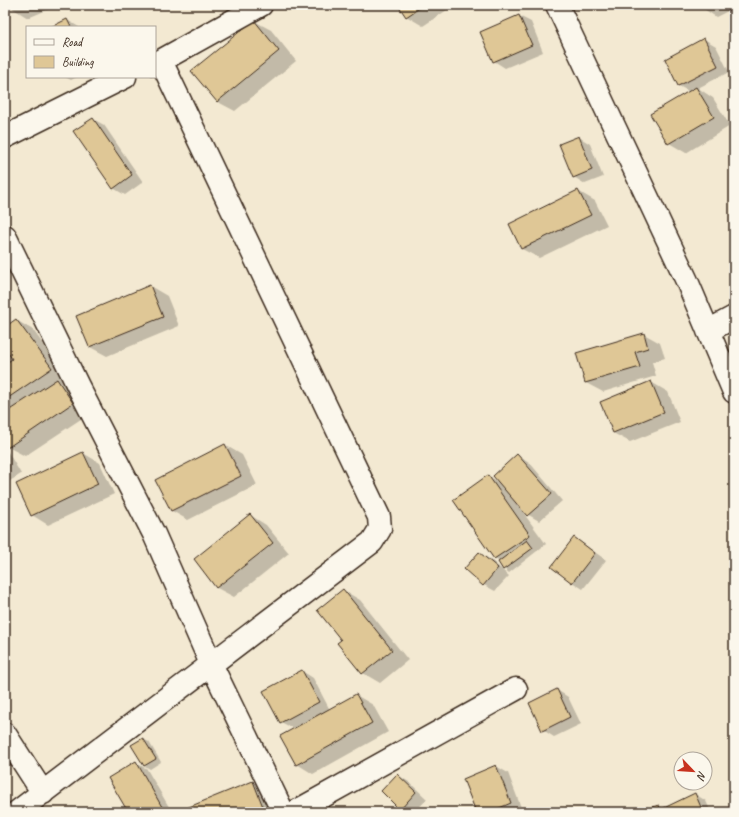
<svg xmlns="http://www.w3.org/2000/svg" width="739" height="817" font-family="Caveat,sans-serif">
	<rect width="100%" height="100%" fill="#f3e9d2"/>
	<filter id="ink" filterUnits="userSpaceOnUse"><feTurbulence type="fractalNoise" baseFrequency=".025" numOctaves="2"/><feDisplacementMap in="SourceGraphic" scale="8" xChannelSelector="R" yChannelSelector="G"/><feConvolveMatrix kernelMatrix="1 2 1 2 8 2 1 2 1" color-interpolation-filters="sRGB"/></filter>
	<g filter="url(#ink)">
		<path fill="#0003" d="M 10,5 L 53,5 L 54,7 L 28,18 L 12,8 Z
			M 399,5 L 448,5 L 450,8 L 423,26 L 406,16 Z
			M 513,5 L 526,5 L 519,8 Z
			M 698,5 L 734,5 L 734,8 L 716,17 Z
			M 519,16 L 531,22 L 543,52 L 505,68 L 494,61 Z
			M 67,20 L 79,27 L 54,27 Z
			M 254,21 L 271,30 L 296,61 L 235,111 L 218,102 L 193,71 Z
			M 704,39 L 716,46 L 729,72 L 698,88 L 713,98 L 730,126 L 686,153 L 669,143 L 690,92 L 679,86 L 666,59 Z
			M 65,77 L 77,77 L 71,80 Z
			M 93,119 L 104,125 L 143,182 L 125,195 L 113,188 Z
			M 579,137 L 590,144 L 603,177 L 585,184 L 574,177 Z
			M 578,191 L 595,201 L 607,225 L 539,258 L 522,249 L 510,224 Z
			M 150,286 L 167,296 L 179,326 L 107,356 L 90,347 L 77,316 Z
			M 16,320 L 33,330 L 68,378 L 62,383 L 74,389 L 90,413 L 25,456 L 8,447 L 5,442 L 5,365 L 14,359 L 5,346 L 5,328 Z
			M 644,334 L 660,343 L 665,358 L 652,362 L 656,376 L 603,392 L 586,383 L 577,354 Z
			M 651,382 L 668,392 L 680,422 L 630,442 L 613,433 Z
			M 225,445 L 242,455 L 257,485 L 188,520 L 172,511 L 156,480 Z
			M 5,447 L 21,474 L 5,484 Z
			M 83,453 L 100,463 L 114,494 L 48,525 L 32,515 Z
			M 518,455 L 529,462 L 562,501 L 539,521 L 522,511 L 546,544 L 509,573 L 504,569 L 500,562 L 495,559 L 454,500 L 488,476 L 500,483 Z
			M 250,515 L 266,525 L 289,553 L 234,597 L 217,588 L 195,559 Z
			M 575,538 L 606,560 L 583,589 L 572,582 Z
			M 479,553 L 491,560 L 509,576 L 495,591 L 484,585 Z
			M 343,590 L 360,600 L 408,660 L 380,683 L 363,673 L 342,640 Z
			M 302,671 L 313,678 L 330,710 L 356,695 L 373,705 L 388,732 L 313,774 L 297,764 L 294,729 L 281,722 Z
			M 557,690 L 568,697 L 581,724 L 554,737 L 543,730 Z
			M 143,739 L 149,742 L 161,762 L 150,769 L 145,766 L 172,812 L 129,812 L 136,763 L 147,769 L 133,746 Z
			M 496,766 L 508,773 L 522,810 L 517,812 L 477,812 Z
			M 397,775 L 409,782 L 427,799 L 415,812 L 406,812 L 401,809 Z
			M 253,782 L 270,792 L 278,812 L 181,812 Z
			M 695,794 L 706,801 L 711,812 L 638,812 L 659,806 L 664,809 Z"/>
		<path fill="#dfc796" stroke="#3b2a1e" d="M 398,5 L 424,5 L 406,17 Z
			M 519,15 L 532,45 L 493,62 L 480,32 Z
			M 67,19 L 71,27 L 51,27 Z
			M 254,20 L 279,51 L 217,102 L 191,71 Z
			M 704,38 L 718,66 L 678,86 L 665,59 Z
			M 696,87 L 714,117 L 668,144 L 650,114 Z
			M 93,118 L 132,175 L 113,189 L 73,131 Z
			M 579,136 L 592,170 L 573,178 L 559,144 Z
			M 578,190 L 591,215 L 521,249 L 509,224 Z
			M 150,285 L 163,317 L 89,347 L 76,316 Z
			M 16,319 L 52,368 L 5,400 L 5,364 L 12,359 L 5,348 L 5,327 Z
			M 644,333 L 648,348 L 635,352 L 640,367 L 585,383 L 576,353 Z
			M 57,379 L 73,403 L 7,448 L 5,444 L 5,413 Z
			M 651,381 L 664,412 L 613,433 L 600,402 Z
			M 225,444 L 241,476 L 171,511 L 155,480 Z
			M 83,452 L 98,484 L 31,516 L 16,484 Z
			M 517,454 L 552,494 L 527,516 L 493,476 Z
			M 488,475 L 530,535 L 494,559 L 453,500 Z
			M 250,514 L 273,543 L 216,588 L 194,559 Z
			M 574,537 L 595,553 L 572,583 L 551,567 Z
			M 527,540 L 533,548 L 503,570 L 498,562 Z
			M 479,552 L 498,568 L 483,586 L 464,569 Z
			M 343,589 L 392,650 L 362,674 L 337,643 L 341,640 L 317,610 Z
			M 302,670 L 319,702 L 280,723 L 263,691 Z
			M 557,689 L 570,717 L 542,731 L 529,703 Z
			M 356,694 L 372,723 L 296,765 L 280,736 Z
			M 143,738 L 156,759 L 144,766 L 131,745 Z
			M 136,761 L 162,807 L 154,812 L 128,812 L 108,778 Z
			M 496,765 L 511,803 L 490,812 L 476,812 L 463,779 Z
			M 397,774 L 416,792 L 400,810 L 381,791 Z
			M 253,781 L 265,812 L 180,812 L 179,811 Z
			M 695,793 L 703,812 L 666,812 L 664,808 Z
			M 659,805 L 661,812 L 635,812 Z"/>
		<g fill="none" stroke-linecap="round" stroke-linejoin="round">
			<g stroke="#3b2a1e" stroke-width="25">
				<path id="minor" d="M 557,5 L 687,281 L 734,392
					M 155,64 L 261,5
					M 5,137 L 125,77
					M 5,236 L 78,386 L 154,534 L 212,666 L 283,812
					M 708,331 L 734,317
					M 5,734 L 43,793
					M 17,812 L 372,542 L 380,529 L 379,517 L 161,61
					M 295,812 L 516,689"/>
			</g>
			<use href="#minor" stroke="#fbf7ec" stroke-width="22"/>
		</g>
	</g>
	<rect width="739" height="817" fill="none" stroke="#fbf7ec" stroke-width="20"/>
	<rect x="10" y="10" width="719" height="797" fill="none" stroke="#3b2a1e" stroke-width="1.5" filter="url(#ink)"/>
	<rect x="26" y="26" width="130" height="52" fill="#fbf7ec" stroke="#aea59a"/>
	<rect x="34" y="39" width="20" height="6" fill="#fbf7ec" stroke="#aea59a"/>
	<text x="62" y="46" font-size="12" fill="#3b2a1e">Road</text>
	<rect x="34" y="56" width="20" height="12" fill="#dfc796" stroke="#aea59a"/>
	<text x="62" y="66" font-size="12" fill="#3b2a1e">Building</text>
	<g transform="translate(693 771) rotate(115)"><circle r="19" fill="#fbf7ec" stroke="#aea59a"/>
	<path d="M0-3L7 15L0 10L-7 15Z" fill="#c8321e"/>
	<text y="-6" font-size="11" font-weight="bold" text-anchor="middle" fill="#3b2a1e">N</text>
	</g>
</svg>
